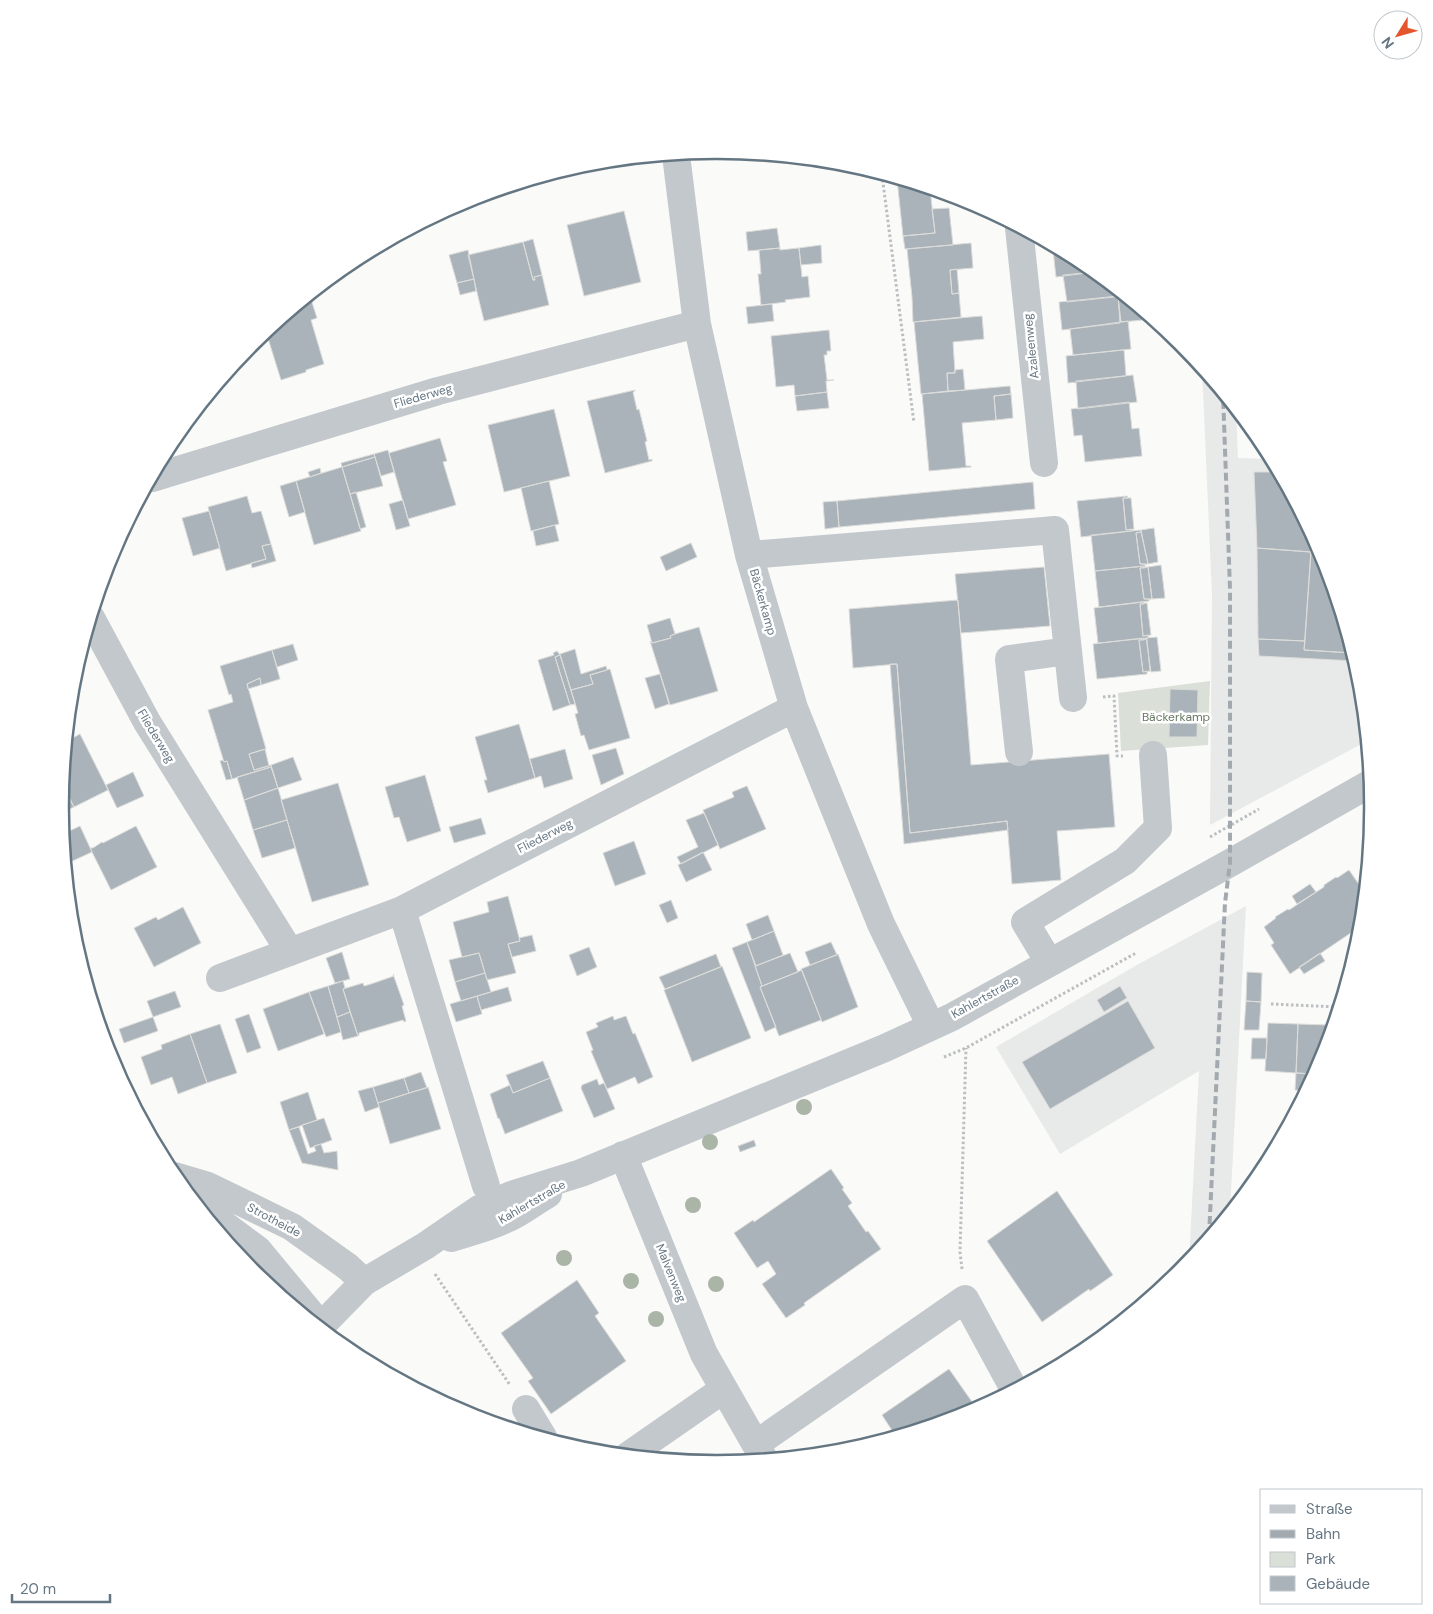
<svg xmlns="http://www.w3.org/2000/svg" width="1433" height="1614" font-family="'DM Sans',sans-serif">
	<rect width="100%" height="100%" fill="#fafaf8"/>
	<path fill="#e8e9e9" d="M 1202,368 L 1236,411 L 1238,458 L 1271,459 L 1323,556 L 1360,679 L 1367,741 L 1210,825 L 1212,595 Z
		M 1246,906 L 1230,1211 L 1189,1261 L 1199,1071 L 1060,1154 L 996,1047 L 1135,966 Z"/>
	<path fill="#dadfd7" d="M 1210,681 L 1208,745 L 1121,751 L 1118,693 Z"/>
	<path fill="#aab3b9" stroke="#dcdcda" d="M 897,179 L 930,189 L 935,233 L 903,236 Z
		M 949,208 L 953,245 L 905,249 L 903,236 L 935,233 L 932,209 Z
		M 624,211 L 641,282 L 584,296 L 567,225 Z
		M 777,228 L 780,248 L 748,251 L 746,232 Z
		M 533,239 L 542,275 L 534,277 L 535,280 L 533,280 L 523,242 Z
		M 523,242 L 533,280 L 535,280 L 534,277 L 542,275 L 549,305 L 484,321 L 468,255 Z
		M 971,243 L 973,268 L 950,270 L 952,294 L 959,293 L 961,317 L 913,322 L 912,297 L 907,249 Z
		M 821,245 L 822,263 L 801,265 L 799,248 Z
		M 780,248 L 780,250 L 799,248 L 802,277 L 808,276 L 810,297 L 785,300 L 786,302 L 761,305 L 758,274 L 761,274 L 759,250 Z
		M 1058,249 L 1081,261 L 1095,272 L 1056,277 L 1053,250 Z
		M 468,250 L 474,279 L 457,283 L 449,255 Z
		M 957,269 L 959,293 L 952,294 L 950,270 Z
		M 1095,272 L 1124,296 L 1067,302 L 1063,275 Z
		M 474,279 L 476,291 L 460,295 L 457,283 Z
		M 310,296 L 317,318 L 311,320 L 324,364 L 306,370 L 306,372 L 281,380 L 266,332 Z
		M 1118,296 L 1120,323 L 1062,330 L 1059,302 Z
		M 1118,296 L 1124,296 L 1142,311 L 1143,320 L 1121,322 Z
		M 772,304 L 774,321 L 748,324 L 746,307 Z
		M 982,316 L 984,339 L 953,342 L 955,373 L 947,373 L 948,391 L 921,394 L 914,322 Z
		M 1128,321 L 1131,349 L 1073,355 L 1070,329 Z
		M 829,330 L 831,351 L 827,351 L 827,355 L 824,355 L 827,380 L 834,380 L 826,381 L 827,392 L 795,396 L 794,385 L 776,387 L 771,336 Z
		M 1124,350 L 1126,376 L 1068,383 L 1066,356 Z
		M 963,369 L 965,390 L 948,391 L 947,373 L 955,373 L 955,370 Z
		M 1133,375 L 1137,402 L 1078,409 L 1076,381 Z
		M 1010,386 L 1011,394 L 994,396 L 996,420 L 962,423 L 966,466 L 971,466 L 971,467 L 929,471 L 922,394 Z
		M 635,390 L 635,391 L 633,392 L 637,410 L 639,409 L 647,441 L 645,442 L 649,460 L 652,459 L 652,461 L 605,473 L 587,401 Z
		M 827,392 L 829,408 L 797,411 L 795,396 Z
		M 1011,394 L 1013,418 L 996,420 L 994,396 Z
		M 1129,402 L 1132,429 L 1139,428 L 1142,456 L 1085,462 L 1082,435 L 1074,436 L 1071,409 Z
		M 554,409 L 570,476 L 504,492 L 488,425 Z
		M 440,438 L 447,461 L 443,462 L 456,505 L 408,519 L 389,453 Z
		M 388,450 L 394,472 L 381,476 L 374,454 Z
		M 374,454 L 375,457 L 342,467 L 341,463 Z
		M 375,457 L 383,486 L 350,494 L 342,467 Z
		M 342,467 L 361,531 L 314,545 L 296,481 Z
		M 320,468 L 321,473 L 310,477 L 308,472 Z
		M 1254,472 L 1279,472 L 1312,535 L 1311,552 L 1257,548 Z
		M 296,481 L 305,512 L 289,517 L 280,486 Z
		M 549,481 L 559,524 L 531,531 L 521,488 Z
		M 1033,482 L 1035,509 L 839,527 L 837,501 Z
		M 356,492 L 366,527 L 360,529 L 350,494 Z
		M 247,496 L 252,513 L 261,511 L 271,544 L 262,546 L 266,559 L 226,571 L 208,507 Z
		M 1127,496 L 1128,498 L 1123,498 L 1126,530 L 1131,529 L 1131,531 L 1081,537 L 1077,501 Z
		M 1123,498 L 1131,498 L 1134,529 L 1126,530 Z
		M 403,500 L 410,526 L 396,530 L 389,504 Z
		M 837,501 L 839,527 L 825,529 L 823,502 Z
		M 209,511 L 220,548 L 193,556 L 182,518 Z
		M 555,525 L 559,541 L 536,546 L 533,531 Z
		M 1154,528 L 1158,562 L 1148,564 L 1141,530 Z
		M 1141,530 L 1141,532 L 1136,533 L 1140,564 L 1145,564 L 1145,566 L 1095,571 L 1091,535 Z
		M 1141,532 L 1148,564 L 1140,564 L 1136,533 Z
		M 1312,535 L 1323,556 L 1352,653 L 1304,650 Z
		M 691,543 L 697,557 L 666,571 L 660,557 Z
		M 271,544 L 276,561 L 252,568 L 251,563 L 266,559 L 262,546 Z
		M 1257,548 L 1311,552 L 1305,641 L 1258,639 Z
		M 1161,565 L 1165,598 L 1152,599 L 1148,567 Z
		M 1145,566 L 1145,568 L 1140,568 L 1144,599 L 1149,599 L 1149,601 L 1099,607 L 1095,571 Z
		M 1044,567 L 1050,626 L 961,633 L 955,574 Z
		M 1148,567 L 1152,599 L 1144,599 L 1140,568 Z
		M 958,600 L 971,765 L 1109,754 L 1115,827 L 1057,831 L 1061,880 L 1012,884 L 1007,821 L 910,833 L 897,664 L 853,668 L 849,609 Z
		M 1144,602 L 1144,604 L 1140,604 L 1143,636 L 1148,635 L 1148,638 L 1098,643 L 1094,608 Z
		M 1147,603 L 1151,635 L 1143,636 L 1140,604 Z
		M 670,618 L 675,634 L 670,636 L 671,638 L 652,643 L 647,625 Z
		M 699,627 L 718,691 L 670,705 L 650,641 L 652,643 L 671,638 L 670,636 L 675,634 Z
		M 1157,637 L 1161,671 L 1151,672 L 1146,638 Z
		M 1143,638 L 1144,640 L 1139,640 L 1143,672 L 1147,671 L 1147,674 L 1097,679 L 1093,644 Z
		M 1147,639 L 1150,671 L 1143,672 L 1139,640 Z
		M 1258,639 L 1305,641 L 1304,650 L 1352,653 L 1355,661 L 1259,656 Z
		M 293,644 L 298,660 L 277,667 L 272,650 Z
		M 575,649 L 581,674 L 606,666 L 607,670 L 590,675 L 593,684 L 571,690 L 560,654 Z
		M 272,650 L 280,679 L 261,685 L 260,678 L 247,684 L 266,749 L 249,754 L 254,770 L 271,765 L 271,767 L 232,779 L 227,761 L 224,762 L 208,710 L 233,702 L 231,694 L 229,695 L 220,666 Z
		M 557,651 L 560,655 L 555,657 L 570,705 L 553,711 L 538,660 L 554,655 L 553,653 Z
		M 560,655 L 575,704 L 570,705 L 555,657 Z
		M 890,664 L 897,664 L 910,833 L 1007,821 L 1008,830 L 904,844 Z
		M 610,669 L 630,738 L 589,750 L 584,735 L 581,736 L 575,714 L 578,713 L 571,690 L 593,684 L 590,675 Z
		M 660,674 L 669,704 L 655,709 L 645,678 Z
		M 260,678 L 261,685 L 248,689 L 247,684 Z
		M 1170,689 L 1198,690 L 1197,737 L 1169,737 Z
		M 519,724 L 535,778 L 488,793 L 484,780 L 487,780 L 475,737 Z
		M 80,734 L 108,790 L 74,807 L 62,784 L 67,741 Z
		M 616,748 L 624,774 L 601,785 L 592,755 Z
		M 265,749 L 269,766 L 254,770 L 249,754 Z
		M 565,749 L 573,779 L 544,788 L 541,776 L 535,778 L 530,759 Z
		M 293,757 L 302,780 L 278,788 L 271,765 Z
		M 223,760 L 224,762 L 227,761 L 232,779 L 226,780 L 220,761 Z
		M 271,767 L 278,788 L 244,800 L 237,777 Z
		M 133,772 L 144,796 L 117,808 L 106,785 Z
		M 425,775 L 441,831 L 407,842 L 399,817 L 394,818 L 385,787 Z
		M 338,783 L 369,885 L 312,902 L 281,800 Z
		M 62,784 L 74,807 L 61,813 L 60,807 Z
		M 747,786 L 766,829 L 720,849 L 703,810 L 734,797 L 732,792 Z
		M 278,788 L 287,820 L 253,830 L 244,800 Z
		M 704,813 L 718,845 L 681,864 L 677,857 L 698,847 L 686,820 Z
		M 481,818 L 486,834 L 454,843 L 449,827 Z
		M 287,820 L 295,848 L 262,858 L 253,830 Z
		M 80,826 L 92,852 L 66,864 L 63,834 Z
		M 136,826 L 157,867 L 111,890 L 90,848 L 93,848 L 102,842 L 103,843 Z
		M 634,841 L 646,874 L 615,886 L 603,853 Z
		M 703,852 L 712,870 L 686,882 L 678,865 Z
		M 1349,870 L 1360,886 L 1364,884 L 1365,886 L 1361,926 L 1290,974 L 1271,945 L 1274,943 L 1264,927 L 1276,918 L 1275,917 L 1288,909 L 1289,910 L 1324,887 L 1324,885 L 1336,877 L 1337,878 Z
		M 1310,884 L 1316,892 L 1297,904 L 1292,896 Z
		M 508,896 L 520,941 L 508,944 L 516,973 L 487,980 L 479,953 L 462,957 L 453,922 L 489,912 L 487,902 Z
		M 671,900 L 678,918 L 667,923 L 659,905 Z
		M 183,907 L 201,943 L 154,967 L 134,928 L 156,917 L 158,920 Z
		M 768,915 L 774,931 L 752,940 L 746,924 Z
		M 1361,926 L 1360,938 L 1357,940 L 1352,932 Z
		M 774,931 L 783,955 L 756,966 L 747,942 Z
		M 532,935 L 536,951 L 512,957 L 508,944 L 520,941 L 519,938 Z
		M 747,942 L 762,986 L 760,987 L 776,1027 L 765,1032 L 732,948 Z
		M 831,942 L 837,955 L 810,965 L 805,952 Z
		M 589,947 L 597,967 L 577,976 L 569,955 Z
		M 342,952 L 350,979 L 335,983 L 326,958 Z
		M 479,953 L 485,973 L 455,982 L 449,960 Z
		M 790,953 L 798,972 L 762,986 L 755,966 Z
		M 1320,953 L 1325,961 L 1304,974 L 1299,967 Z
		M 716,954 L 721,967 L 665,989 L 659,977 Z
		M 838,954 L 858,1007 L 822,1022 L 801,969 Z
		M 722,966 L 751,1038 L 692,1062 L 664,990 Z
		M 802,970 L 821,1020 L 779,1036 L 760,987 Z
		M 1247,972 L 1262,973 L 1261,1002 L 1246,1001 Z
		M 485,973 L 491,992 L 461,1001 L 455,982 Z
		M 393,974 L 404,1005 L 402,1006 L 406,1021 L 404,1022 L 403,1020 L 359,1033 L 359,1035 L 358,1036 L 343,989 L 363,983 L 364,986 L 371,984 L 394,976 Z
		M 343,981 L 345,988 L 343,989 L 350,1012 L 337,1017 L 328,986 Z
		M 328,986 L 341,1032 L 326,1037 L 309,992 Z
		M 1120,986 L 1127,998 L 1104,1012 L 1097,1000 Z
		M 508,987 L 512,1001 L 481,1010 L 477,996 Z
		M 175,991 L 181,1007 L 153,1017 L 147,1001 Z
		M 309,992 L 324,1034 L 278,1051 L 263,1009 Z
		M 477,996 L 482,1014 L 456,1022 L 450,1004 Z
		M 1128,1001 L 1155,1048 L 1050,1109 L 1022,1062 Z
		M 1246,1001 L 1261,1002 L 1259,1030 L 1244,1030 Z
		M 350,1012 L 358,1036 L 343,1040 L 337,1017 Z
		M 249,1014 L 261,1048 L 247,1053 L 235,1019 Z
		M 613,1016 L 614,1020 L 626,1016 L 633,1034 L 635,1033 L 653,1077 L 638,1084 L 635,1077 L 607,1089 L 591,1051 L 593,1050 L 586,1032 L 598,1027 L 596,1023 Z
		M 153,1017 L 158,1031 L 124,1043 L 119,1029 Z
		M 1268,1023 L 1298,1024 L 1296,1073 L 1265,1071 Z
		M 220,1024 L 237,1073 L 207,1083 L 190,1034 Z
		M 1298,1024 L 1328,1025 L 1327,1045 L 1323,1058 L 1315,1074 L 1296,1073 Z
		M 190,1034 L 207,1083 L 178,1094 L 172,1077 L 151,1085 L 141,1057 L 162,1049 L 161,1045 Z
		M 1252,1038 L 1267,1038 L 1266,1059 L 1251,1059 Z
		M 543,1061 L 550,1078 L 513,1093 L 506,1075 Z
		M 421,1072 L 427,1088 L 409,1093 L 404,1078 Z
		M 1296,1073 L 1315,1074 L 1306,1091 L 1295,1090 Z
		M 404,1078 L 409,1093 L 378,1103 L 373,1087 Z
		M 550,1078 L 563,1111 L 505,1134 L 499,1118 L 498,1119 L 490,1094 L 510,1085 L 513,1093 Z
		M 597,1079 L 599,1085 L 604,1083 L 615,1109 L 594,1118 L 581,1088 L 582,1085 Z
		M 373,1087 L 379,1107 L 365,1112 L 358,1091 Z
		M 428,1087 L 441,1129 L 390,1144 L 378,1103 Z
		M 308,1092 L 317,1120 L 289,1130 L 280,1102 Z
		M 324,1118 L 332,1140 L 310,1148 L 302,1125 Z
		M 299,1127 L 308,1154 L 316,1151 L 314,1146 L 321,1144 L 324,1153 L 337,1151 L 338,1170 L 302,1163 L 289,1130 Z
		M 754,1140 L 756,1146 L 740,1152 L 738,1146 Z
		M 831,1169 L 844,1188 L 842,1189 L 852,1203 L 848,1206 L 866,1232 L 868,1231 L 881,1249 L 804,1303 L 805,1305 L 786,1318 L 762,1284 L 776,1274 L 768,1261 L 757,1268 L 734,1233 L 753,1220 L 754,1222 Z
		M 1057,1191 L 1113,1275 L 1090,1291 L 1089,1289 L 1042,1322 L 987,1241 Z
		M 577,1280 L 599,1313 L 595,1316 L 626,1361 L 551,1414 L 528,1381 L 533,1378 L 501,1333 Z
		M 949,1369 L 977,1409 L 967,1414 L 895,1435 L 882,1415 Z"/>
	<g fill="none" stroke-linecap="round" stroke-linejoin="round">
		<path stroke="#bbbfc2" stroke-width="3" stroke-dasharray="2.5 2.5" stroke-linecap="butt" d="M 882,175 L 914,423
			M 1103,697 L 1114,696 L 1117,756 L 1123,756
			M 1210,837 L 1259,809
			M 1271,1004 L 1338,1007
			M 944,1057 L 966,1048 L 1136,953
			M 962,1269 L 960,1252 L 966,1048
			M 435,1274 L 510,1385"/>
		<path stroke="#c3c8cc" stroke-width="28" d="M 676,155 L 697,324 L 749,555 L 794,708 L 881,924 L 931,1026
			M 1019,228 L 1044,463
			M 152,478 L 438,391 L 697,324
			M 749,555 L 1055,530 L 1073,698
			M 91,618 L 147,722 L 290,952
			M 1019,752 L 1009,659 L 1068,651
			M 402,910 L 486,1186
			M 1049,962 L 1025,922 L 1125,861 L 1158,828 L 1153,755
			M 220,978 L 402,910 L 794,708
			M 623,1155 L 704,1354 L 764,1459
			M 174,1176 L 208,1186 L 292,1227 L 348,1267 L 364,1282
			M 199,1206 L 258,1250 L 321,1326
			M 451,1238 C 474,1231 497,1225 518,1213 C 528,1207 538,1200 548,1194
			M 320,1327 L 364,1282 L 425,1246 L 479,1209 L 511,1195 L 581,1173 L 885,1048 L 952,1017 L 1230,863 L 1371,783
			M 526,1409 L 543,1437
			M 756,1444 L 965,1299 L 1014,1389
			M 629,1455 L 724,1389"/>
		<path stroke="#a2aab0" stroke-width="4" stroke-dasharray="8 4" stroke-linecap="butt" d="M 1209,1236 L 1225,903 L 1230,863 L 1230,589 L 1223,394"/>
	</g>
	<g fill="#aab4a7">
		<circle cx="804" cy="1107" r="8"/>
		<circle cx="710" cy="1142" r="8"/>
		<circle cx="693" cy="1205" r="8"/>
		<circle cx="564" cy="1258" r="8"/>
		<circle cx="631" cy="1281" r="8"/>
		<circle cx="716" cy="1284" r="8"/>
		<circle cx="656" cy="1319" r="8"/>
	</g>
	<g text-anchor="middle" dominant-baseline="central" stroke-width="5" stroke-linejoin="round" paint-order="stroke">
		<g font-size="12" fill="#657683" stroke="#fff">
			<text transform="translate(1031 346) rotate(-96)">Azaleenweg</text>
			<text transform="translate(423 396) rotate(-16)">Fliederweg</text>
			<text transform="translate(763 602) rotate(74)">Bäckerkamp</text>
			<text transform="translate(156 736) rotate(59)">Fliederweg</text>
			<text transform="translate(545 836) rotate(-27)">Fliederweg</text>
			<text transform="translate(985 997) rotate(-29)">Kahlertstraße</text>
			<text transform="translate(532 1202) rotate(-30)">Kahlertstraße</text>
			<text transform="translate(274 1220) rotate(28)">Strotheide</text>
			<text transform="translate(671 1273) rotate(68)">Malvenweg</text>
		</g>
		<g font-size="12" fill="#687a64" stroke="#fff">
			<text x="1176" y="717">Bäckerkamp</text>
		</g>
	</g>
	<path d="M0 0H1433V1614H0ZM716 159H717A647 647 0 0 1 1364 806V808A647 647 0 0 1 717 1455H716A647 647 0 0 1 69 808V806A647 647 0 0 1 716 159Z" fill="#fff" fill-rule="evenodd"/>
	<path fill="none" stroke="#657683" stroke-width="2.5" d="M716 159H717A647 647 0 0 1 1364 806V808A647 647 0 0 1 717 1455H716A647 647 0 0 1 69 808V806A647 647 0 0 1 716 159Z"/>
	<rect x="1260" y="1489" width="162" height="115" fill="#ffffff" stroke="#c1c8cd"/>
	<rect x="1270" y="1505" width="25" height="8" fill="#c3c8cc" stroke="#c1c8cd"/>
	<text x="1306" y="1514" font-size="15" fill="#657683">Straße</text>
	<rect x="1270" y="1530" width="25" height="8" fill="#a2aab0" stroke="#c1c8cd"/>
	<text x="1306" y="1539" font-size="15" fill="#657683">Bahn</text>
	<rect x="1270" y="1552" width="25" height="15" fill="#dadfd7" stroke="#c1c8cd"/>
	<text x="1306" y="1564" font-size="15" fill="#657683">Park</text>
	<rect x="1270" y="1576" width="25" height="15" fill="#aab3b9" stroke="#c1c8cd"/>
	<text x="1306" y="1589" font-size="15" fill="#657683">Gebäude</text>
	<g transform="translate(1398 35) rotate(233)"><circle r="24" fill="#ffffff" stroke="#c1c8cd"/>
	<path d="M0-4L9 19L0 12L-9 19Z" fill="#e4572e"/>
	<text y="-8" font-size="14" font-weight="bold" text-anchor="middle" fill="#657683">N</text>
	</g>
	<path d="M12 1594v8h98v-8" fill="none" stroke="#657683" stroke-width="2.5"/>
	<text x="20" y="1594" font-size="15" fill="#657683" stroke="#ffffff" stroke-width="4" paint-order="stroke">20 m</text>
</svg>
